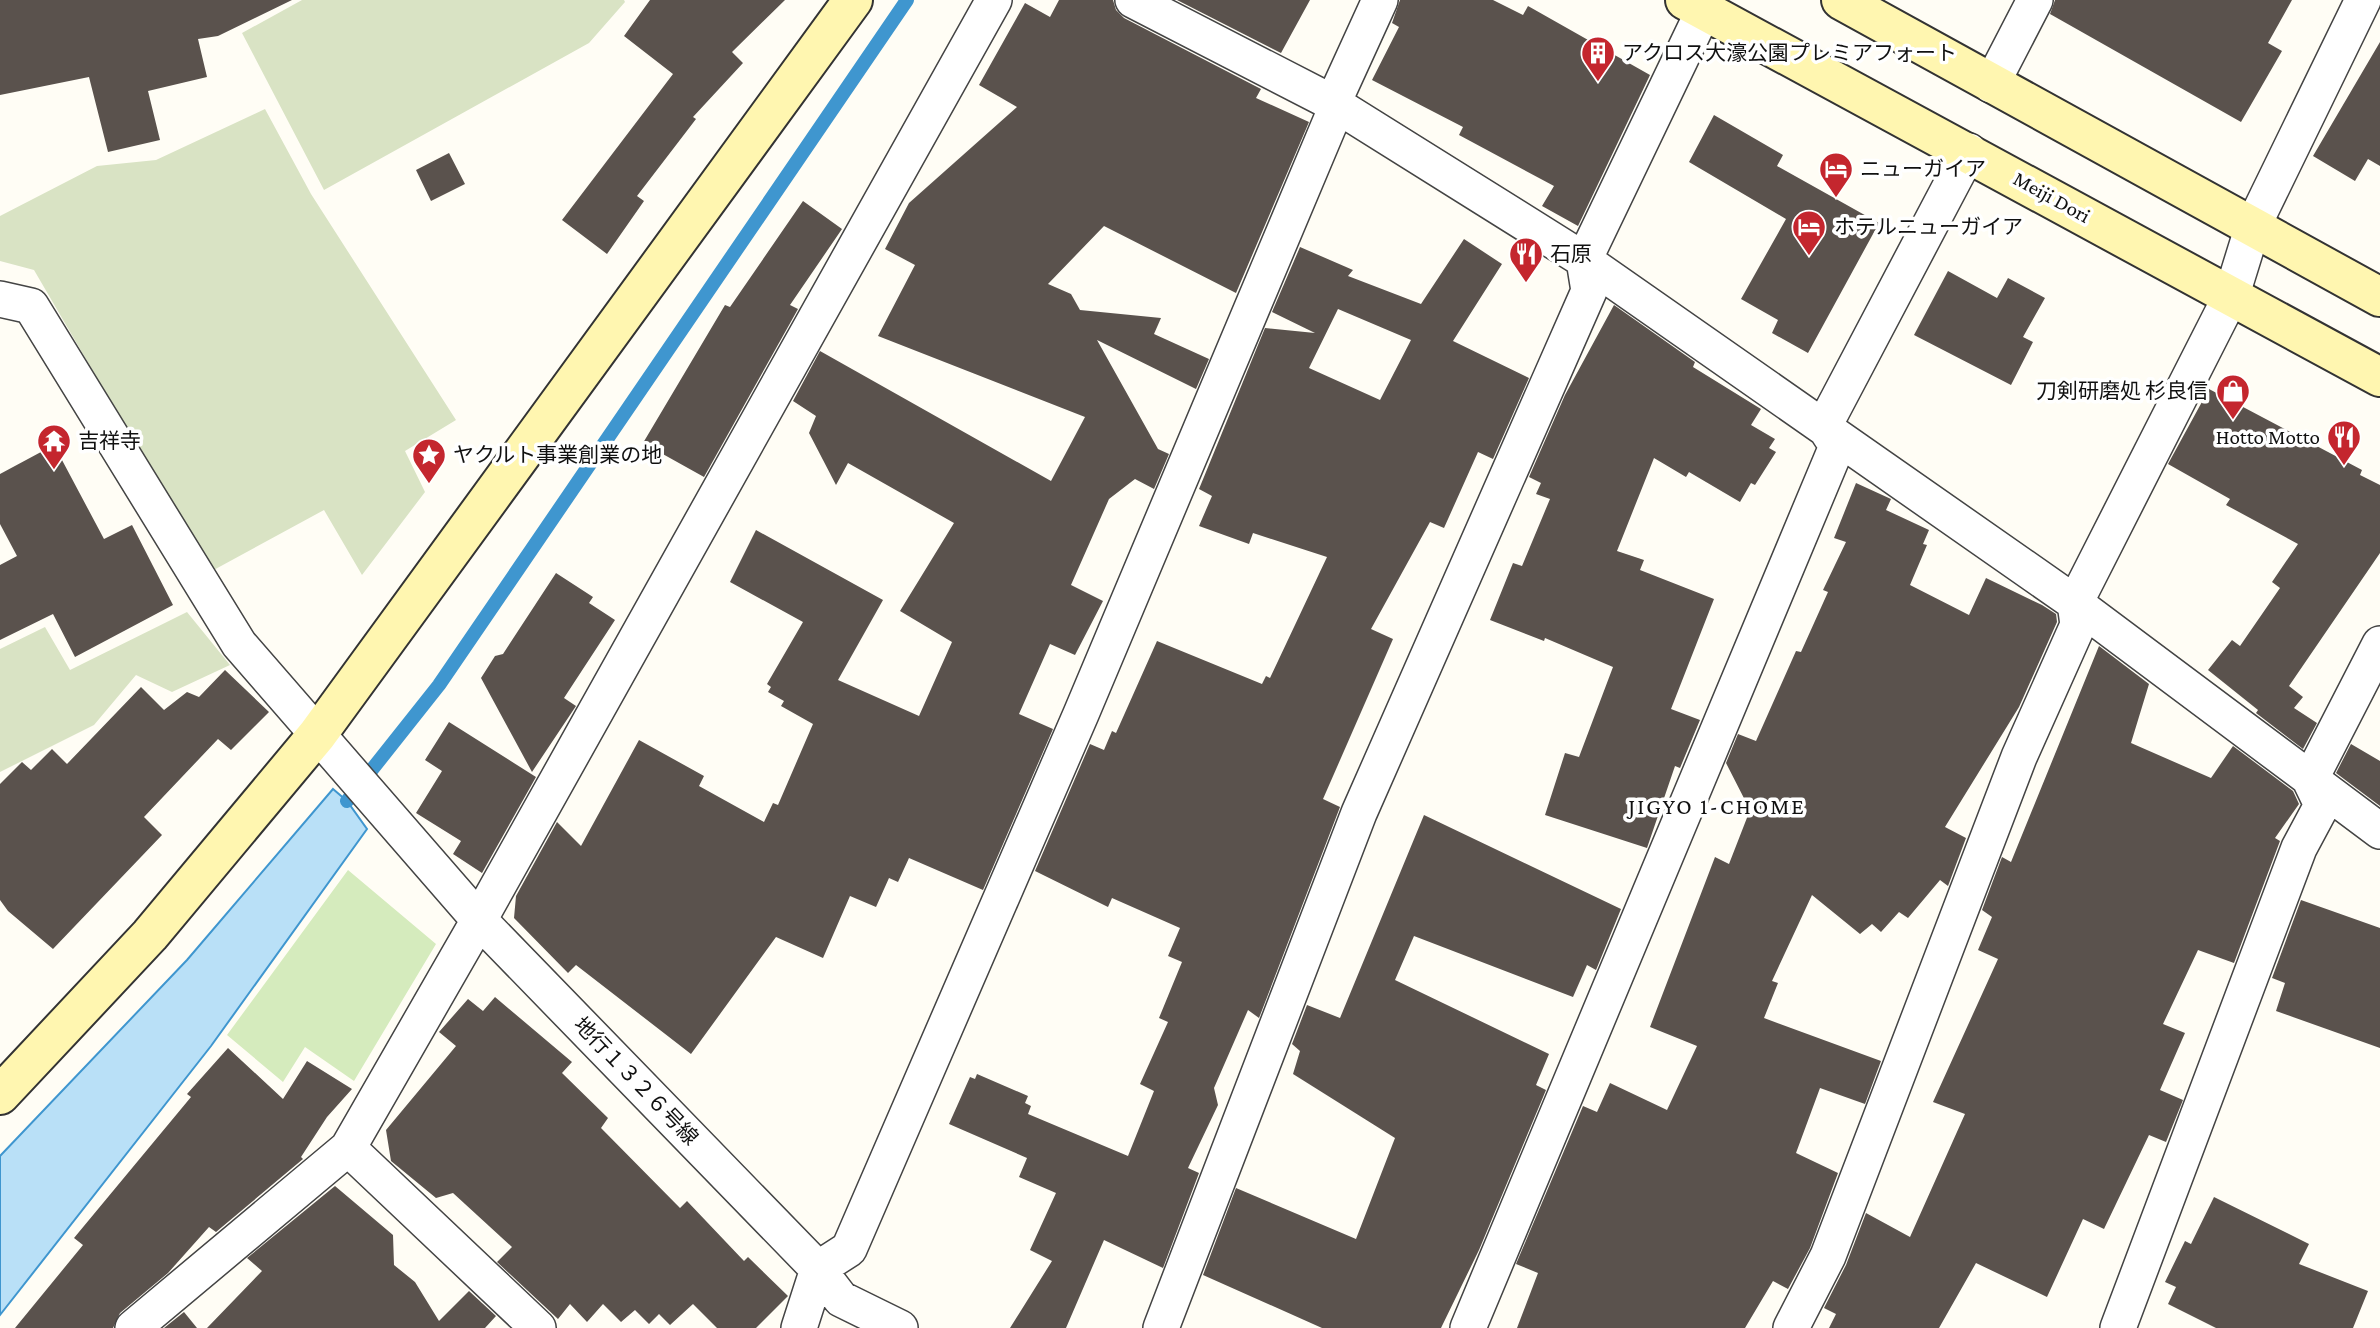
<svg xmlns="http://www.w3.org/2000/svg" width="2380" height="1328" font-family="'Crimson Pro','Noto Sans JP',serif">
	<rect width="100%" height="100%" fill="#fffdf5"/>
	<path fill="#d5ebbd" d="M 348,870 L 436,944 L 354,1081 L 305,1047 L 283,1082 L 227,1035 Z"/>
	<path fill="#d9e3c4" d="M 302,0 L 624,0 L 625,2 L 589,43 L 324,190 L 242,33 Z
		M 265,109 L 311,194 L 456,420 L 405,451 L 425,492 L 362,575 L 324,510 L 210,572 L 34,270 L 0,261 L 0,216 L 97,166 L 156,160 Z
		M 187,612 L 230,665 L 172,692 L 136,675 L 94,725 L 0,772 L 0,649 L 45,627 L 70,670 Z"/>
	<path fill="#b9e0f7" stroke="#3f96cf" stroke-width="2" d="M 333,789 L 347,801 L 367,829 L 211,1046 L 0,1315 L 0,1156 L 187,960 Z"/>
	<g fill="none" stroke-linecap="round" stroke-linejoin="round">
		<path stroke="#3f96cf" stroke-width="14" d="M 347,801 L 439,685 L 907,0"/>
	</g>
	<path fill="#5a524d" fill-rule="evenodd" d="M 0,0 L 292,0 L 218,36 L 198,39 L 207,77 L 148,91 L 160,140 L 108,152 L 89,77 L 0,95 Z
		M 650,0 L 785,0 L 732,52 L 743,63 L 693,117 L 696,119 L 637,196 L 644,201 L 607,254 L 562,220 L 673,74 L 624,36 Z
		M 1059,0 L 1113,0 L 1116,10 L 1124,18 L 1261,89 L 1256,98 L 1309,122 L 1236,293 L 1104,226 L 1048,284 L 1071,294 L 1080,310 L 1161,318 L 1154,334 L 1209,359 L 1196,389 L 1097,340 L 1158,449 L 1169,454 L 1154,489 L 1135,479 L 1109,499 L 1071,585 L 1103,601 L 1075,655 L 1050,644 L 1019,714 L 1053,729 L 983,890 L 909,858 L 898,882 L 889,878 L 876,907 L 850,896 L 823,958 L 776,937 L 691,1054 L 576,965 L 568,973 L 514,918 L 516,896 L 557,822 L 581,846 L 639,740 L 704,776 L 699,786 L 764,822 L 773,803 L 778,805 L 813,724 L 781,706 L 784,701 L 768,692 L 771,687 L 767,684 L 803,622 L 730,582 L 756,530 L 883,600 L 838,680 L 919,716 L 952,642 L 900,611 L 954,523 L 848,463 L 836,485 L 809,433 L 816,416 L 793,401 L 820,351 L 1051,481 L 1085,417 L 878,336 L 915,265 L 885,249 L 909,203 L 1017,107 L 979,85 L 1025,3 L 1050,17 Z
		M 1177,0 L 1310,0 L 1281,53 Z
		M 1400,0 L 1493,0 L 1523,15 L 1528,6 L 1650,75 L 1578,226 L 1542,206 L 1554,186 L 1459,135 L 1463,127 L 1372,80 L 1399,27 L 1392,23 Z
		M 2055,0 L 2292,0 L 2268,43 L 2282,51 L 2241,122 L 2050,14 Z
		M 2380,42 L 2380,166 L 2368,159 L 2355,181 L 2313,156 Z
		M 1714,115 L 1783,155 L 1777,166 L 1879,223 L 1808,353 L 1772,333 L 1778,320 L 1741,299 L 1786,219 L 1689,162 Z
		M 449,153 L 465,184 L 431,201 L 416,170 Z
		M 803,201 L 842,229 L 790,305 L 798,309 L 704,477 L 643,443 L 725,305 L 730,307 Z
		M 1464,239 L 1502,264 L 1453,341 L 1529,378 L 1493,459 L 1478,452 L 1444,528 L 1430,522 L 1371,629 L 1393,639 L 1323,799 L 1340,807 L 1259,1018 L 1248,1010 L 1214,1088 L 1218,1105 L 1188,1168 L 1199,1173 L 1163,1268 L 1104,1240 L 1066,1328 L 1010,1328 L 1052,1261 L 1030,1250 L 1056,1193 L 1019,1177 L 1027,1158 L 949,1124 L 970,1077 L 975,1079 L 977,1074 L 1028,1096 L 1025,1103 L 1031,1106 L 1028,1114 L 1128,1156 L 1154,1091 L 1140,1084 L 1168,1022 L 1159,1018 L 1182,962 L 1168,956 L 1180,928 L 1112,898 L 1108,907 L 1035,871 L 1090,744 L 1104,750 L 1112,731 L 1116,733 L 1157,641 L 1262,684 L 1266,676 L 1270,678 L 1327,557 L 1253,533 L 1249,544 L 1199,526 L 1212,496 L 1199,489 L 1265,328 L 1315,333 L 1272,312 L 1300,247 L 1353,270 L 1348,276 L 1421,304 ZM 1338,309 L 1411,340 L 1380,400 L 1309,368 Z
		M 1948,271 L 1997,298 L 2008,278 L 2045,298 L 2023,337 L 2033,342 L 2011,385 L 1914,335 Z
		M 1614,305 L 1695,362 L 1693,367 L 1761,409 L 1751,425 L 1775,439 L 1769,448 L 1776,452 L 1755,485 L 1751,483 L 1740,502 L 1689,472 L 1686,477 L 1654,458 L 1617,551 L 1644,560 L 1640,570 L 1714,599 L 1671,709 L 1700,720 L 1680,768 L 1675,766 L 1647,848 L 1545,815 L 1565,753 L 1579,757 L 1613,667 L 1545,638 L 1544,641 L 1490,620 L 1513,563 L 1522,566 L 1550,499 L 1536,494 L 1541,483 L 1529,477 L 1565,395 Z
		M 2209,389 L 2362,470 L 2360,475 L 2380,485 L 2380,553 L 2289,686 L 2303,697 L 2294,708 L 2317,723 L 2303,749 L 2256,713 L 2258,710 L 2208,670 L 2232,640 L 2240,646 L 2280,588 L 2272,582 L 2298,544 L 2226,505 L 2230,499 L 2168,464 Z
		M 54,445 L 104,539 L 132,525 L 173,605 L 75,657 L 53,614 L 0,640 L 0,565 L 17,556 L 0,524 L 0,474 Z
		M 1856,483 L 1891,499 L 1886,510 L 1929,530 L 1923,544 L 1927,545 L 1910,585 L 1969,615 L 1986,578 L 2042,605 L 2056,614 L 2057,622 L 2019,707 L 1945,827 L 1966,838 L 1948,886 L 1940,880 L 1908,918 L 1899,912 L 1881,932 L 1872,924 L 1860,934 L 1812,895 L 1772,981 L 1778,983 L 1764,1018 L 1881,1061 L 1865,1104 L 1820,1088 L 1796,1153 L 1838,1173 L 1810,1248 L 1788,1289 L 1773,1281 L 1745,1328 L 1517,1328 L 1538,1273 L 1516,1264 L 1583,1106 L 1597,1112 L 1610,1083 L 1667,1110 L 1697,1046 L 1650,1027 L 1715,857 L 1729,864 L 1750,810 L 1726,763 L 1738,734 L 1756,741 L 1796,651 L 1801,652 L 1828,592 L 1823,590 L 1846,542 L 1834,538 Z
		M 556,573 L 593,597 L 589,603 L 615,620 L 564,698 L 576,706 L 532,772 L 481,678 L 495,656 L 503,654 Z
		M 2099,646 L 2149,684 L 2131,743 L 2211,778 L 2233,746 L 2293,791 L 2299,804 L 2275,838 L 2280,841 L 2234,963 L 2198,950 L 2163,1024 L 2185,1033 L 2160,1090 L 2183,1100 L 2166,1142 L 2149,1135 L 2104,1229 L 2083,1219 L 2047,1297 L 1976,1263 L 1939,1328 L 1829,1328 L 1836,1314 L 1824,1308 L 1846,1265 L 1866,1213 L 1910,1237 L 1965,1114 L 1933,1102 L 1998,959 L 1978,950 L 1992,917 L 1982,910 L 2002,857 L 2011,862 Z
		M 225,670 L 269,712 L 231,750 L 218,739 L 144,817 L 162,835 L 53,949 L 8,911 L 0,900 L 0,784 L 22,762 L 31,770 L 52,749 L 67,764 L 141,687 L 164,710 L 187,692 L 199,697 Z
		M 449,722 L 536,777 L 482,873 L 453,854 L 461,841 L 416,813 L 442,771 L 425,760 Z
		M 2351,744 L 2380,761 L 2380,806 L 2336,773 Z
		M 1424,815 L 1621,909 L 1596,970 L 1587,965 L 1573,997 L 1414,936 L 1395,980 L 1549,1054 L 1536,1085 L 1546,1090 L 1479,1250 L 1441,1328 L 1322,1328 L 1203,1275 L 1236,1188 L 1356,1239 L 1395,1138 L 1293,1074 L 1300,1051 L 1292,1044 L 1307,1005 L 1340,1018 Z
		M 2301,900 L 2380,928 L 2380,1048 L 2276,1011 L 2285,983 L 2272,978 Z
		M 495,997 L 572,1062 L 562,1073 L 608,1118 L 601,1128 L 680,1208 L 687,1201 L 744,1261 L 748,1257 L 788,1296 L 756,1328 L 717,1328 L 693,1304 L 670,1325 L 659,1314 L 649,1324 L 635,1310 L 621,1322 L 603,1304 L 587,1322 L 570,1304 L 558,1319 L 497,1262 L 512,1247 L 453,1193 L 436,1198 L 391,1161 L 386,1130 L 456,1046 L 439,1032 L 468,999 L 483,1011 Z
		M 228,1048 L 283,1099 L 307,1061 L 352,1089 L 327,1117 L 301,1157 L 303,1159 L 216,1232 L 209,1227 L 168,1273 L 120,1313 L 113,1328 L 15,1328 L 83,1245 L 74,1238 L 191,1097 L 187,1094 Z
		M 335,1186 L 393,1235 L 394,1265 L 415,1282 L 439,1321 L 469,1291 L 496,1316 L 485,1328 L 207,1328 L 262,1271 L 247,1258 Z
		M 2214,1197 L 2309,1244 L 2299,1264 L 2368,1291 L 2353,1328 L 2216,1328 L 2168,1304 L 2176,1287 L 2165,1282 L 2185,1241 L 2191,1244 Z
		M 184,1312 L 197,1328 L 164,1328 Z"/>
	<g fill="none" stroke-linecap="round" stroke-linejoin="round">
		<g stroke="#444" stroke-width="38">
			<path id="street" d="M 1133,0 L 1333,103 L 1584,260 L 2075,603 L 2380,831
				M 1991,85 L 2035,0
				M 0,299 L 31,306 L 239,644 L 479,920 L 818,1269 L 841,1299 L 900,1328
				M 348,1148 L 538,1328
				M 133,1328 L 348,1148 L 479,920 L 994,0
				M 799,1328 L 818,1269 L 849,1249 L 1081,714 L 1332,118 L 1333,103 L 1380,0
				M 1161,1328 L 1359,813 L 1589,291 L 1584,260 L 1704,10
				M 1468,1328 L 1837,446 L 1824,426 L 1969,151
				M 1791,1328 L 1828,1256 L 2019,757 L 2078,625 L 2075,603 L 2232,294 L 2253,226 L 2363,0
				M 2118,1328 L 2299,848 L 2322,805 L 2310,780 L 2380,644"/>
		</g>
		<g stroke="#333" stroke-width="42">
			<path id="secondary" d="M 1685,0 L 2380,377
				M 1841,0 L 2380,297
				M 0,1095 L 150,935 L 317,735 L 853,0"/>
		</g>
		<use href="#street" stroke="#fff" stroke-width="35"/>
		<use href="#secondary" stroke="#fff6b0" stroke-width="38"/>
	</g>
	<defs>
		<g id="building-pin" transform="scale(1.75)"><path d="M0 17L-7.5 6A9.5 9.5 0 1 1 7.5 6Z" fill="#c4262e" stroke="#fff"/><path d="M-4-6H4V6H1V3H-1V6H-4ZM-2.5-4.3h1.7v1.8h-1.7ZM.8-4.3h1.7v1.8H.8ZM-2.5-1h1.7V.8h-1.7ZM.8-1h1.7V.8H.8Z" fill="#fff"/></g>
		<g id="hotel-pin" transform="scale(1.75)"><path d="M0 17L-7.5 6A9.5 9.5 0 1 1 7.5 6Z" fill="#c4262e" stroke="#fff"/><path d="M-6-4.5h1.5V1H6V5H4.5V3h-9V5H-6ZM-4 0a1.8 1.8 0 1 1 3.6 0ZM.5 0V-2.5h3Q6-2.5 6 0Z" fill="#fff"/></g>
		<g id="restaurant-pin" transform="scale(1.75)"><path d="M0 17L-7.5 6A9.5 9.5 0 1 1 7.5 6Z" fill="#c4262e" stroke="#fff"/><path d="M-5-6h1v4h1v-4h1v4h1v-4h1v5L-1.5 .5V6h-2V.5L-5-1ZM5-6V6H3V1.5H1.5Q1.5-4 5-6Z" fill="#fff"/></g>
		<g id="shop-pin" transform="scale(1.75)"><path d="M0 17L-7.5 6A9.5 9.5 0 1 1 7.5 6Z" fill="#c4262e" stroke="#fff"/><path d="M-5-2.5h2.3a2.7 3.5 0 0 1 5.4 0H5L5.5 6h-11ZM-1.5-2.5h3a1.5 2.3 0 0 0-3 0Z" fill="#fff"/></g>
		<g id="temple-pin" transform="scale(1.75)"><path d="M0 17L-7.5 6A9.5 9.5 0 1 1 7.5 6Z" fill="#c4262e" stroke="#fff"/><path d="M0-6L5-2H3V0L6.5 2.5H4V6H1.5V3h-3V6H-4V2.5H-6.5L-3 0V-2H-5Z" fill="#fff"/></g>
		<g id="sight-pin" transform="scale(1.75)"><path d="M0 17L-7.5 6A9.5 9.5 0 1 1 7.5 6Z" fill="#c4262e" stroke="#fff"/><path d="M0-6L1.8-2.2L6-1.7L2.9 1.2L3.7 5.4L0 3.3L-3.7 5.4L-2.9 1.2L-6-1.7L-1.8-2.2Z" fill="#fff"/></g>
	</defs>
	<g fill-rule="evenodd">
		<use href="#building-pin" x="1598" y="53"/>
		<use href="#hotel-pin" x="1836" y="169"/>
		<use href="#hotel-pin" x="1809" y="227"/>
		<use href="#restaurant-pin" x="1526" y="254"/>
		<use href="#shop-pin" x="2233" y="391"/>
		<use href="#restaurant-pin" x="2344" y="437"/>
		<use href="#temple-pin" x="54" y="441"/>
		<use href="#sight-pin" x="429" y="455"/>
	</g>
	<g text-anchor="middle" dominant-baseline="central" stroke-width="7" stroke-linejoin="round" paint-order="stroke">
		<g font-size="21" fill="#111" stroke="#fff" text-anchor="start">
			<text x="1622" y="53">アクロス大濠公園プレミアフォート</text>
			<text x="1860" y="169">ニューガイア</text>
			<text x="1834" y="227">ホテルニューガイア</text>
			<text x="1550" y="254">石原</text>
			<text x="2208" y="391" text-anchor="end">刀剣研磨処 杉良信</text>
			<text x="2320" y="437" text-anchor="end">Hotto Motto</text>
			<text x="78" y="441">吉祥寺</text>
			<text x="453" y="455">ヤクルト事業創業の地</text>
		</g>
		<g font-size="21" fill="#111" stroke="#fff">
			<text transform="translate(2052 197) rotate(29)">Meiji Dori</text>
			<text transform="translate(636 1081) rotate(46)">地行１３２６号線</text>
		</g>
		<g font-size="23" letter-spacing="2" fill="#111" stroke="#fff">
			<text x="1717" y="806">JIGYO 1-CHOME</text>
		</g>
	</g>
</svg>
